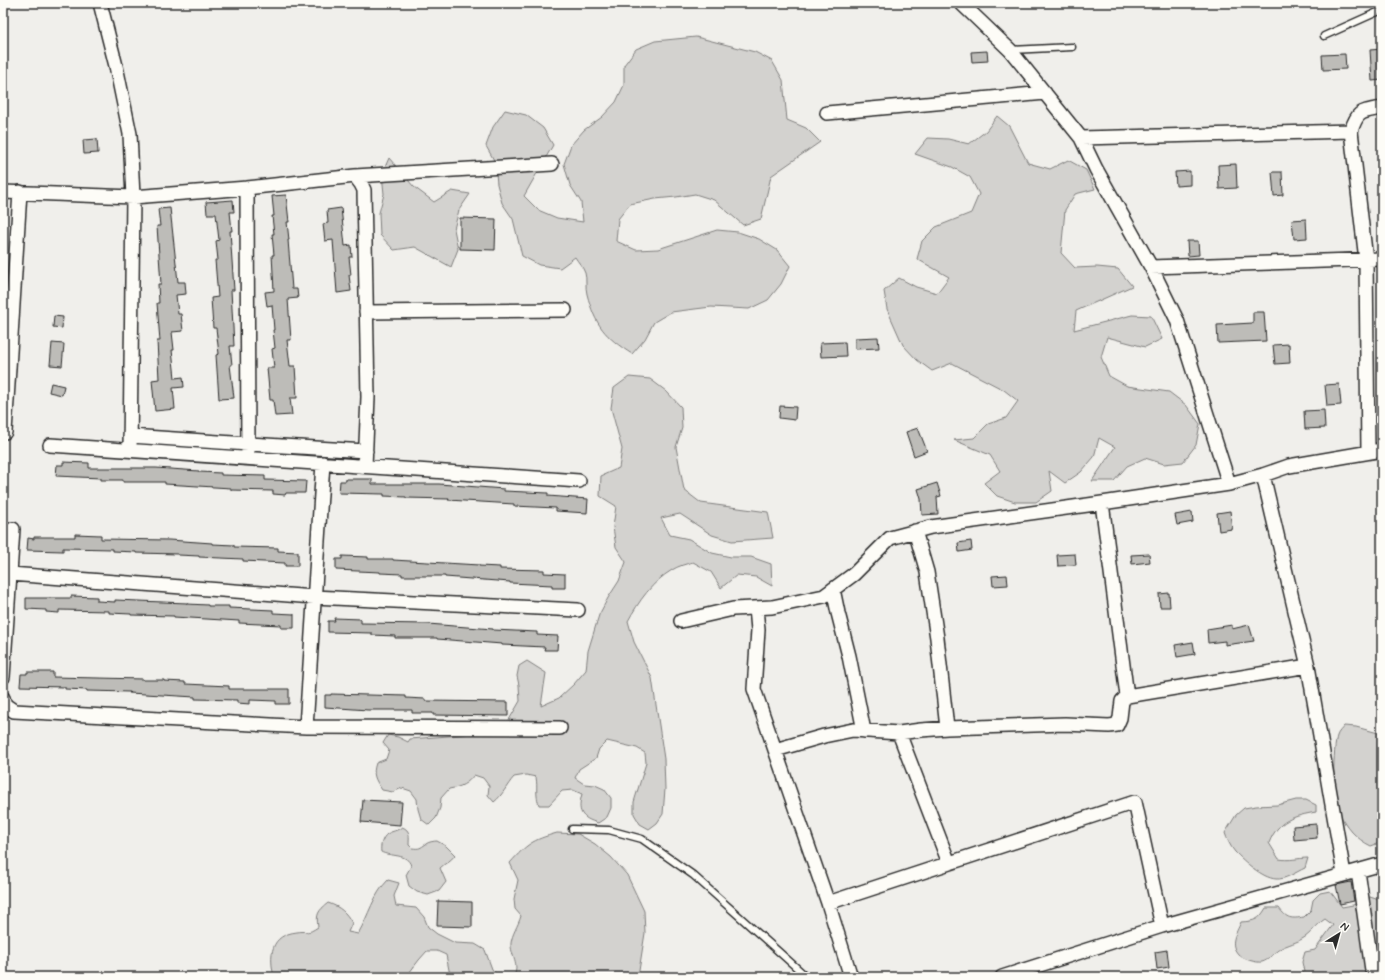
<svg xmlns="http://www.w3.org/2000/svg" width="1385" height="980" font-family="Mynerve,sans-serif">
	<rect width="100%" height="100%" fill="#f0efeb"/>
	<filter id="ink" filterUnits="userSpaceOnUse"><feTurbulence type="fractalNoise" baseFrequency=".025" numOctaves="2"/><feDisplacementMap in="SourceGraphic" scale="8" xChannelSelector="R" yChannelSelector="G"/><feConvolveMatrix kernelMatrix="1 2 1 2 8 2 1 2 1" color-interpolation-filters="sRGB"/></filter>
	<g filter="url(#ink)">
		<path fill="#d3d2cf" stroke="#7f7e7d" d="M 696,37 L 755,52 L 772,61 L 783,80 L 787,120 L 806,128 L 820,142 L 771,176 L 761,219 L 743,225 L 714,200 L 695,194 L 676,197 L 655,199 L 630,204 L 618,219 L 616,241 L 636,250 L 658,249 L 717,230 L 738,232 L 759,239 L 777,250 L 790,266 L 781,284 L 768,300 L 749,309 L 711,307 L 671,312 L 654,322 L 645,339 L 632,354 C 605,337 595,325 587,294 C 585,287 587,279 585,273 C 583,267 578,262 575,257 L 560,268 L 539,265 L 522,256 L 513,219 L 502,203 L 497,184 L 495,162 L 486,146 L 493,127 L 505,110 L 526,115 L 543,128 L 553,145 L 524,196 L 538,210 L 557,218 L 583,222 L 581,202 L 570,185 L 564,164 L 571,145 L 584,130 L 602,117 L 616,102 L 624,85 L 624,65 L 636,49 L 655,41 Z
			M 997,116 L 1009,126 L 1028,163 L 1050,169 L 1068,160 L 1086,170 L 1095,189 L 1075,194 L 1065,210 L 1061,253 L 1075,268 L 1097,267 L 1118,269 L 1132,286 L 1076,311 L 1074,330 L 1132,315 L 1151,316 L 1162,339 L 1145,347 L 1107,337 L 1101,357 L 1109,376 L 1127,386 L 1169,392 L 1186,405 L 1200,424 L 1196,445 L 1183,462 L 1164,464 L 1145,458 L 1127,466 L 1114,481 L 1092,481 L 1115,447 L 1099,438 L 1094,457 L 1081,472 L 1065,483 L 1049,471 L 1052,491 L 1036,502 L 1015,502 L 997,496 L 984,483 L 1000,471 L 990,455 L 954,440 L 974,438 L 988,424 L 1006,418 L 1018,401 L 1004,390 L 952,363 L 932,371 L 917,360 L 903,345 L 887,309 L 884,291 L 899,278 L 916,287 L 937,293 L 949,277 L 917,259 L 922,241 L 936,227 L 971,213 L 979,194 L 970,177 L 952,167 L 915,154 L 928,138 L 948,139 L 969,144 L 986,131 Z
			M 389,158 L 414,187 L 434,202 L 452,191 L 470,194 L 459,210 L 454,229 L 458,249 L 451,267 L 415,247 L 394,250 L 380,235 L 379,213 L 384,194 L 382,174 Z
			M 629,377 L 650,379 L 666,391 L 681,407 L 682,428 L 676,447 L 684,490 L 701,503 L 768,512 L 773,538 L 732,541 L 712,535 L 680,514 L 661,518 L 670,535 L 689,539 L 712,553 L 731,557 L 751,557 L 771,564 L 772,586 L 756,577 L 737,575 L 721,588 L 711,572 L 693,562 C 686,564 678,566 672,570 C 652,582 639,601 628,621 L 634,642 L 652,678 L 664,759 L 665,789 L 663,814 L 657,823 L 649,829 L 640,824 L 634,814 L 634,802 L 646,763 L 645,753 L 637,748 L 607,741 L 599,749 L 596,758 L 579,769 L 575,778 L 584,784 L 595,785 L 604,789 L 611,798 L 611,808 L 607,817 L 598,823 C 581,818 577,812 582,794 L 573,790 L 562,791 L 549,805 L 539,805 C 535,793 538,789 536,777 L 526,775 L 514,777 C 506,786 503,795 494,802 L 488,795 L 489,786 L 483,778 L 474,775 C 467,784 461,787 449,789 L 441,798 L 440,808 L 436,818 L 429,825 L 421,819 L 418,809 L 417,799 L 411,791 L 402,788 L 393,792 L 382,790 C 375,779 372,775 376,763 L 386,759 L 389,750 L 383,743 L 388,735 L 398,737 L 408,742 L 410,739 L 500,732 L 506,725 L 520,701 L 519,685 L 517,676 L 519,666 L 527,661 L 546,673 L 541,706 L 559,698 L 574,684 L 586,670 L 588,651 L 599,615 L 608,598 L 619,581 L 626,562 L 616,547 L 613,527 L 616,506 L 600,496 L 601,476 L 619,468 L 622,449 L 611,408 L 614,388 Z
			M 1344,726 L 1356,727 L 1382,734 L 1382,842 L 1371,846 C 1356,839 1344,825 1338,810 C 1332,798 1333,749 1337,736 C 1338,732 1342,729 1344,726 Z
			M 1296,800 L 1306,800 L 1316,805 L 1316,812 C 1294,816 1278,820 1269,843 L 1279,859 C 1290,861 1298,858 1308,858 L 1305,868 C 1296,872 1285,880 1276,879 C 1262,878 1244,861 1235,852 C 1230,846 1227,839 1225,833 L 1236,815 L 1244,808 L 1256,806 L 1277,805 Z
			M 402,827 C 411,830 409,837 409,845 L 412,848 C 420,849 420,848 426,844 C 428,842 434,841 437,841 L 446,846 L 455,855 C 451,861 445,863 440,868 L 446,882 L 439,891 L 428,895 L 417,892 L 409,886 L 406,875 L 411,866 C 408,853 390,857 381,852 C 380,846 382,838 387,834 C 391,831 398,831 402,827 Z
			M 557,833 L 578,834 L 595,844 L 611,857 L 627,875 L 644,911 L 645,933 L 638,977 L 513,977 C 521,966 510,955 511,943 C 512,934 518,926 521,916 L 515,909 L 514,899 L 518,880 L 510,863 C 527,844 532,840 557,833 Z
			M 388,880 L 399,883 L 394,896 L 396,906 L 416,908 L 424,917 L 428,927 L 437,934 L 455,943 L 475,944 L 485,950 L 492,969 L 498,977 L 452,977 L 450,975 L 446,955 L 437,951 L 427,951 L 419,960 L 406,977 L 274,977 C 269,955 270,935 297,932 C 309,930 306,935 318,927 C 316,914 318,911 328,903 C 340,907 346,912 352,923 L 348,932 L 358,934 C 369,915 373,895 388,880 Z
			M 1330,891 L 1342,907 L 1353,905 L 1370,897 L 1382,901 L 1382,943 L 1379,945 L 1372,952 L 1377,974 L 1382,974 L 1382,977 L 1293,977 L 1304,972 L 1302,962 L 1305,952 L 1315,950 L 1333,925 L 1325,919 C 1317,924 1310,935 1302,939 C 1294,944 1284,945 1277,951 C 1271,955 1269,960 1262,962 C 1256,963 1243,959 1239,955 C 1228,944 1236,934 1241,922 C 1255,921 1259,920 1266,908 L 1279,908 C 1287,919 1291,919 1304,917 L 1311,910 L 1313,900 L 1320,893 Z"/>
		<path fill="#bdbcb8" stroke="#2b2b2b" d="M 1382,49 L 1382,80 L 1372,81 L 1370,50 Z
			M 987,51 L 988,61 L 972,62 L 971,52 Z
			M 1345,54 L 1346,69 L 1323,70 L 1322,55 Z
			M 97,139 L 98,153 L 84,154 L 83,140 Z
			M 1236,164 L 1237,188 L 1219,189 L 1218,165 Z
			M 1190,171 L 1190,185 L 1176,186 L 1175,172 Z
			M 1272,172 L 1282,172 L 1283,195 L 1274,196 Z
			M 286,195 L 289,222 L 287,222 L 289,240 L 288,240 L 292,289 L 297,289 L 298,298 L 288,299 L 291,340 L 287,340 L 290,366 L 295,366 L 297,398 L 290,398 L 292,415 L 275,416 L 273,400 L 270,400 L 267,368 L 274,368 L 272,349 L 275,348 L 273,330 L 274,330 L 272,305 L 267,306 L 265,292 L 274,291 L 272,255 L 274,255 L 272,234 L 274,234 L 272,216 L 274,216 L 272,196 Z
			M 233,200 L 234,212 L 230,212 L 232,231 L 230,231 L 234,290 L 231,290 L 234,346 L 230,346 L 232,365 L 230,365 L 234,398 L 219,399 L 216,355 L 219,354 L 216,328 L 213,328 L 211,298 L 218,297 L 215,260 L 218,260 L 216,241 L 219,240 L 216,214 L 207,214 L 206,202 Z
			M 170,208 L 178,282 L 185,282 L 186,294 L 176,295 L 178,314 L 181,314 L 183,331 L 172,332 L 174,350 L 172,350 L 175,378 L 183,377 L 184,387 L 173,388 L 175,409 L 155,411 L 152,380 L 159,379 L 157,341 L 160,341 L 157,303 L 159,303 L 158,284 L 161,284 L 157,226 L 160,226 L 158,209 Z
			M 341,208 L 345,246 L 351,245 L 352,257 L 349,257 L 351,275 L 349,275 L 351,291 L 337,293 L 333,240 L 325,241 L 323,224 L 328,223 L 327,210 Z
			M 460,218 L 496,219 L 495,250 L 460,249 Z
			M 1306,219 L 1307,238 L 1294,239 L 1292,220 Z
			M 1187,241 L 1198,241 L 1199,255 L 1188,256 Z
			M 1253,312 L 1264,312 L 1266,341 L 1218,343 L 1217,325 L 1253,323 Z
			M 54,316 L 63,317 L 62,328 L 53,327 Z
			M 878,337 L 879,348 L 855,349 L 855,338 Z
			M 845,342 L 846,356 L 821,357 L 820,343 Z
			M 52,343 L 64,344 L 62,366 L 50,365 Z
			M 1289,344 L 1290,363 L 1275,364 L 1273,345 Z
			M 51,383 L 64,386 L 62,395 L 49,392 Z
			M 1339,384 L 1341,405 L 1327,406 L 1325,385 Z
			M 780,406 L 796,407 L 795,420 L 779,418 Z
			M 1324,410 L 1325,428 L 1305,429 L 1304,411 Z
			M 918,428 L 927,451 L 914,456 L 906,432 Z
			M 63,462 L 89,463 L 89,468 L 156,468 L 199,471 L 199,472 L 221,473 L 221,475 L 265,476 L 265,480 L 306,481 L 305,493 L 286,493 L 285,495 L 273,494 L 273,491 L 231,490 L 231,488 L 165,484 L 165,482 L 123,482 L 123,480 L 101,480 L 101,478 L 56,476 L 57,465 L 63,465 Z
			M 346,479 L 372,479 L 372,484 L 439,484 L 504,489 L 504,491 L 548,493 L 548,496 L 588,499 L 587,513 L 556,511 L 556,508 L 514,506 L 514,504 L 448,500 L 449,499 L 406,498 L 406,497 L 384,496 L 384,494 L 339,493 L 340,481 L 346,481 Z
			M 937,483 L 941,496 L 937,497 L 938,514 L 922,515 L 921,499 L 918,489 Z
			M 1230,511 L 1232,529 L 1219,531 L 1217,513 Z
			M 1192,512 L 1193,522 L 1177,525 L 1175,515 Z
			M 75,534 L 101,535 L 101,539 L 169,540 L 212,543 L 212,544 L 234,545 L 234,547 L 278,548 L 278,551 L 298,552 L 298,566 L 285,566 L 285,563 L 243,561 L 243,559 L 199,557 L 199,556 L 178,555 L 178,554 L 136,553 L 136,552 L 113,551 L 113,549 L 63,548 L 63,551 L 27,550 L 28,538 L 34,539 L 34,537 L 75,537 Z
			M 971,541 L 972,550 L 959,552 L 958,543 Z
			M 1075,554 L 1076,565 L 1058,566 L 1057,555 Z
			M 1149,554 L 1150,562 L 1132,564 L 1131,555 Z
			M 342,556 L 368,557 L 368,559 L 393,559 L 393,560 L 479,565 L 479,566 L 500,567 L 500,569 L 544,570 L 544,573 L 565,574 L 565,588 L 552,588 L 552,585 L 510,583 L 510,582 L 445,577 L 445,576 L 402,576 L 402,574 L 380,573 L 380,572 L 336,570 L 336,559 L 342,559 Z
			M 1007,575 L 1008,585 L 993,586 L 992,576 Z
			M 1169,593 L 1170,607 L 1160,607 L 1159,594 Z
			M 71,596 L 97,597 L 97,601 L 115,602 L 115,600 L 187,603 L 187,604 L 208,605 L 208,606 L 229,606 L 229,608 L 273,610 L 273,613 L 294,614 L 294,628 L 281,628 L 281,625 L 239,623 L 239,621 L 174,617 L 174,616 L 131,615 L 131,614 L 109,613 L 109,611 L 59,610 L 59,613 L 46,612 L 46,610 L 26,609 L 26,598 L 71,598 Z
			M 334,618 L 361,619 L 361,623 L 428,624 L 493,629 L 493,630 L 537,632 L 537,635 L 558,636 L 557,650 L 544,650 L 545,647 L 502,645 L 502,644 L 437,639 L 437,638 L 395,638 L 395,636 L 372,635 L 372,633 L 328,632 L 328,621 L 335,621 Z
			M 1232,625 L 1232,629 L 1249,625 L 1254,641 L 1225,645 L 1225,641 L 1208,643 L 1207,629 Z
			M 1193,642 L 1195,654 L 1177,657 L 1175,645 Z
			M 27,672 L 53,672 L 53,677 L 143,679 L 143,680 L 164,680 L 164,681 L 185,682 L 185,684 L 229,686 L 229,689 L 289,689 L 289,704 L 276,704 L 276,701 L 250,700 L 250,704 L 237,703 L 237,700 L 195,699 L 195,697 L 129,693 L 130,692 L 87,691 L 87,690 L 65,689 L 65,687 L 20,686 L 21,674 L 27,674 Z
			M 331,694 L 406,696 L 406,698 L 425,699 L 425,701 L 508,702 L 508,716 L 433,715 L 433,713 L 412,713 L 412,710 L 368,710 L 325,707 L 325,695 L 331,695 Z
			M 363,800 L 402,802 L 400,825 L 361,822 Z
			M 1316,824 L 1317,838 L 1294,840 L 1293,826 Z
			M 1351,882 L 1354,901 L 1340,904 L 1336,885 Z
			M 438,901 L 472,902 L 472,927 L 437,926 Z
			M 1167,950 L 1169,967 L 1157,969 L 1155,952 Z"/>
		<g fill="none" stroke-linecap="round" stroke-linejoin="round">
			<g stroke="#2b2b2b" stroke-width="9">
				<path id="service" d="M 964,5 L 978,3
					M 1324,36 L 1382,10
					M 1010,50 L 1072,47
					M 572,829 L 609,830 L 642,839 L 693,875 L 807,977"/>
			</g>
			<g stroke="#2b2b2b" stroke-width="16">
				<path id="minor" d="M 100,3 L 116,66 L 130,134 L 133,197 L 130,450
					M 961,3 L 1010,50 L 1081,138 L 1096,169 L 1151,267 L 1177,320 L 1229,484
					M 827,113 L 1045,93
					M 1081,138 L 1351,131
					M 355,176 L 361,184 L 364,190 L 368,397 L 365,466
					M 247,188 L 248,458
					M 3,192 L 133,197 L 247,188 L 355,176 L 552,164
					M 1151,267 L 1382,259
					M 366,312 L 565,310
					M 3,432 L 5,432 L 20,192
					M 130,436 L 248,444 L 366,451
					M 50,445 L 579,481
					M 1368,452 L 1366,260 L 1351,131 C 1358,110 1361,112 1382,108
					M 1102,503 L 1127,696
					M 915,531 L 927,572 L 937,638 L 947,728
					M 10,574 L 314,597 L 578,610
					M 833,589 L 838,613 L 849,656 L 864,731
					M 756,608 L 758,630 L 754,689 L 828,903 L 851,977
					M 681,621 L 733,609 L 772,607 L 824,596 L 854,574 L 890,538 L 931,527 L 1102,503 L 1229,484 L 1263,475 L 1289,466 L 1382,450
					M 1308,666 L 1344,874
					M 3,677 L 13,529
					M 3,698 L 5,705 L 14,711 L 306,727 L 560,728
					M 306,727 L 323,463
					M 899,733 L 949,863
					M 775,750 L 824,736 L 853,730 L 899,733 L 921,730 L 947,728 L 1065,724 L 1109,726 L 1117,725 L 1120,718 L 1122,701 L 1127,696 L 1308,666 L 1263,475
					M 1358,871 L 1373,977
					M 828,903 L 1135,802 L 1162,926
					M 1002,977 L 1162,926 L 1382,864"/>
			</g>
			<use href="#service" stroke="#fdfcf7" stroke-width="6"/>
			<use href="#minor" stroke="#fdfcf7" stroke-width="13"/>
		</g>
	</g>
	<rect width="1385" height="980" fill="none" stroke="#fdfcf7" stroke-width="16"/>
	<rect x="8" y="8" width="1369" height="964" fill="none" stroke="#2b2b2b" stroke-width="1.5" filter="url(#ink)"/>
	<g transform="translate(1339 934) rotate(37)" stroke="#fdfcf7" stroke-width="3" paint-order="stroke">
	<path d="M0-3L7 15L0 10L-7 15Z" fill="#2b2b2b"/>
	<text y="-6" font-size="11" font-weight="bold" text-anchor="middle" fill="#2b2b2b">N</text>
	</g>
</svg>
